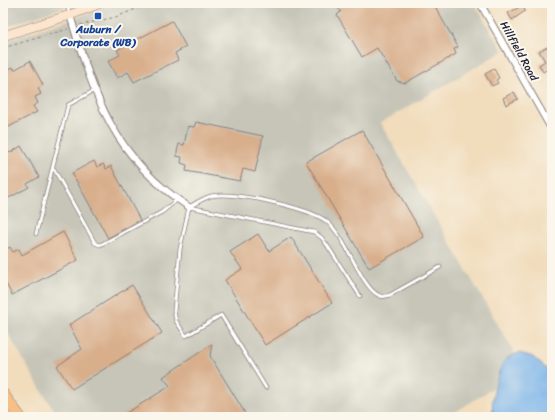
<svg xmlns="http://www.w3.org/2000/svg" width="555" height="420" font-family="Sriracha,sans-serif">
	<rect width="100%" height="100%" fill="#fbf7ec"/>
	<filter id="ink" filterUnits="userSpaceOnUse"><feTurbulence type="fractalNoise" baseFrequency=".025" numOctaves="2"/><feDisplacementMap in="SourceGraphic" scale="8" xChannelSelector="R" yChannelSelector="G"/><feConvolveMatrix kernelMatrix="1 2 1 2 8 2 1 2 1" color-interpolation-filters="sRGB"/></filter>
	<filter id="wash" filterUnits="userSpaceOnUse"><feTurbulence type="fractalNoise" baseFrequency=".012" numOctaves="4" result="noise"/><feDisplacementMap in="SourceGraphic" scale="16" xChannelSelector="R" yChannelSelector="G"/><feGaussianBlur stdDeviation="0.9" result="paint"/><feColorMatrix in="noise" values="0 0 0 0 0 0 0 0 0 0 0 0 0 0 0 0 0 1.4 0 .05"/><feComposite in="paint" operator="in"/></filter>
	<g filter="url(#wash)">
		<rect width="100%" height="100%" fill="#f1dcbb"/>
		<path fill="#c6c5b8" d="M 3,3 L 76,3 L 3,28 Z
			M 119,3 L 474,3 L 503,51 L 380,123 L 524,369 L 447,417 L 59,417 L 46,398 L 3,325 L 3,42 Z"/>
		<path fill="#79b2e9" stroke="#4e6a92" d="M 519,353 L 533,357 L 552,374 L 552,417 L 500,417 L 493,412 C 490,402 498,372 503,363 C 506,358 513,355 519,353 Z"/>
		<g id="blocks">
			<path fill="#d8ae8b" d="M 346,3 L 433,3 L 458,47 L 454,49 L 456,54 L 405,83 L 397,81 L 377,48 L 362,57 L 337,15 L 341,12 L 338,8 Z
				M 515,3 L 522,3 L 525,11 L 512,20 L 508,13 L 518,8 Z
				M 172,21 L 186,47 L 175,53 L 178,60 L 134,82 L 128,72 L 117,78 L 108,61 L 120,55 L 117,50 Z
				M 547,47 L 551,54 L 548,55 L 552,64 L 550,65 L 551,67 L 543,72 L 539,65 L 545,61 L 539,51 Z
				M 30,61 L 43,85 L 38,88 L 41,94 L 35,97 L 38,103 L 33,106 L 37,112 L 3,130 L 3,72 L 13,67 L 14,70 Z
				M 494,69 L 499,78 L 496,80 L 498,83 L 492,86 L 485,74 Z
				M 514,92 L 518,99 L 506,105 L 503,98 Z
				M 196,122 L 263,136 L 255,172 L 243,169 L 240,181 L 186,171 L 187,165 L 181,163 L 182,157 L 176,156 L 179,144 L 184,145 L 188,126 L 194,127 Z
				M 362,130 L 424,237 L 369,268 L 306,162 Z
				M 21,146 L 39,177 L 27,184 L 29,187 L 3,201 L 3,152 L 7,150 L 10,153 Z
				M 94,161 L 97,167 L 103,164 L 106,169 L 111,166 L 140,220 L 108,238 L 72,173 Z
				M 63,232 L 78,260 L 12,295 L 3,278 L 3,251 L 10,247 L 13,252 L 19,249 L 22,255 Z
				M 258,234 L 269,251 L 291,237 L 332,303 L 265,345 L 225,280 L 242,269 L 230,252 Z
				M 132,285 L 162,333 L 72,389 L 57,366 L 82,349 L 69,325 Z
				M 212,344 L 210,356 L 245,413 L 238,417 L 120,417 L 170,386 L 163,377 Z"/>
		</g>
	</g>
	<g filter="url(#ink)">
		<use href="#blocks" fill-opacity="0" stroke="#8a7f7b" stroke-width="1"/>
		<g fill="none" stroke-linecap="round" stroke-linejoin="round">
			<g stroke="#8a7f7b" stroke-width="4.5">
				<path id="service" d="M 66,3 L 70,14
					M 54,169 L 95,243 L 100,245 L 162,212 L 178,199
					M 189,207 L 314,232 L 322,238 L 327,245 L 360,296
					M 36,234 L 68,105 L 95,90
					M 266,388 L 221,315 L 186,336 L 176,321 L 174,311 L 180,249 L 189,207 C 196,203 204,198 211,196 C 233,191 309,208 326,221 C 347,237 359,284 378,295 C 382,298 386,296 390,295 L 440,267"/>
			</g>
			<g stroke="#8a7f7b" stroke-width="8">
				<path id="minor" d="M 480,3 L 552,130
					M 70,15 C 94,96 114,159 189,207"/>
			</g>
			<g stroke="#8a7f7b" stroke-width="10">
				<path id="secondary" d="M 3,36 L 70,15 L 101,3"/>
			</g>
			<g stroke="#8a7f7b" stroke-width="12">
				<path id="motorway" d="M 3,394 L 20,417"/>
			</g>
			<path stroke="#8a7f7b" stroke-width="1" stroke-dasharray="3 3" stroke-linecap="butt" d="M 80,25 L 116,17 L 151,3
				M 3,48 L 68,29"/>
			<use href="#service" stroke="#fff" stroke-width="3"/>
			<use href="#minor" stroke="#fff" stroke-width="6"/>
			<use href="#secondary" stroke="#fce5cf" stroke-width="9"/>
			<use href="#motorway" stroke="#f7be88" stroke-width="11"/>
		</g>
	</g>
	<rect fill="#1a4fb4" stroke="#fbf7ec" stroke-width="1.5" x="94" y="12" width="8" height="8" rx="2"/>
	<g text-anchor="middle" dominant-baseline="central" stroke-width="4" stroke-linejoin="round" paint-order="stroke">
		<g font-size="11" font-weight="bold" fill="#164399" stroke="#fbf7ec">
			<text x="98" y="29">Auburn /<tspan x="98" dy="13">Corporate (WB)</tspan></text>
		</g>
		<g font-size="11" fill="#22223b" stroke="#fbf7ec">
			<text transform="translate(519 51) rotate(61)">Hillfield Road</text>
		</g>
	</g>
	<rect width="555" height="420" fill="none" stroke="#fbf7ec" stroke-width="16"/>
</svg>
